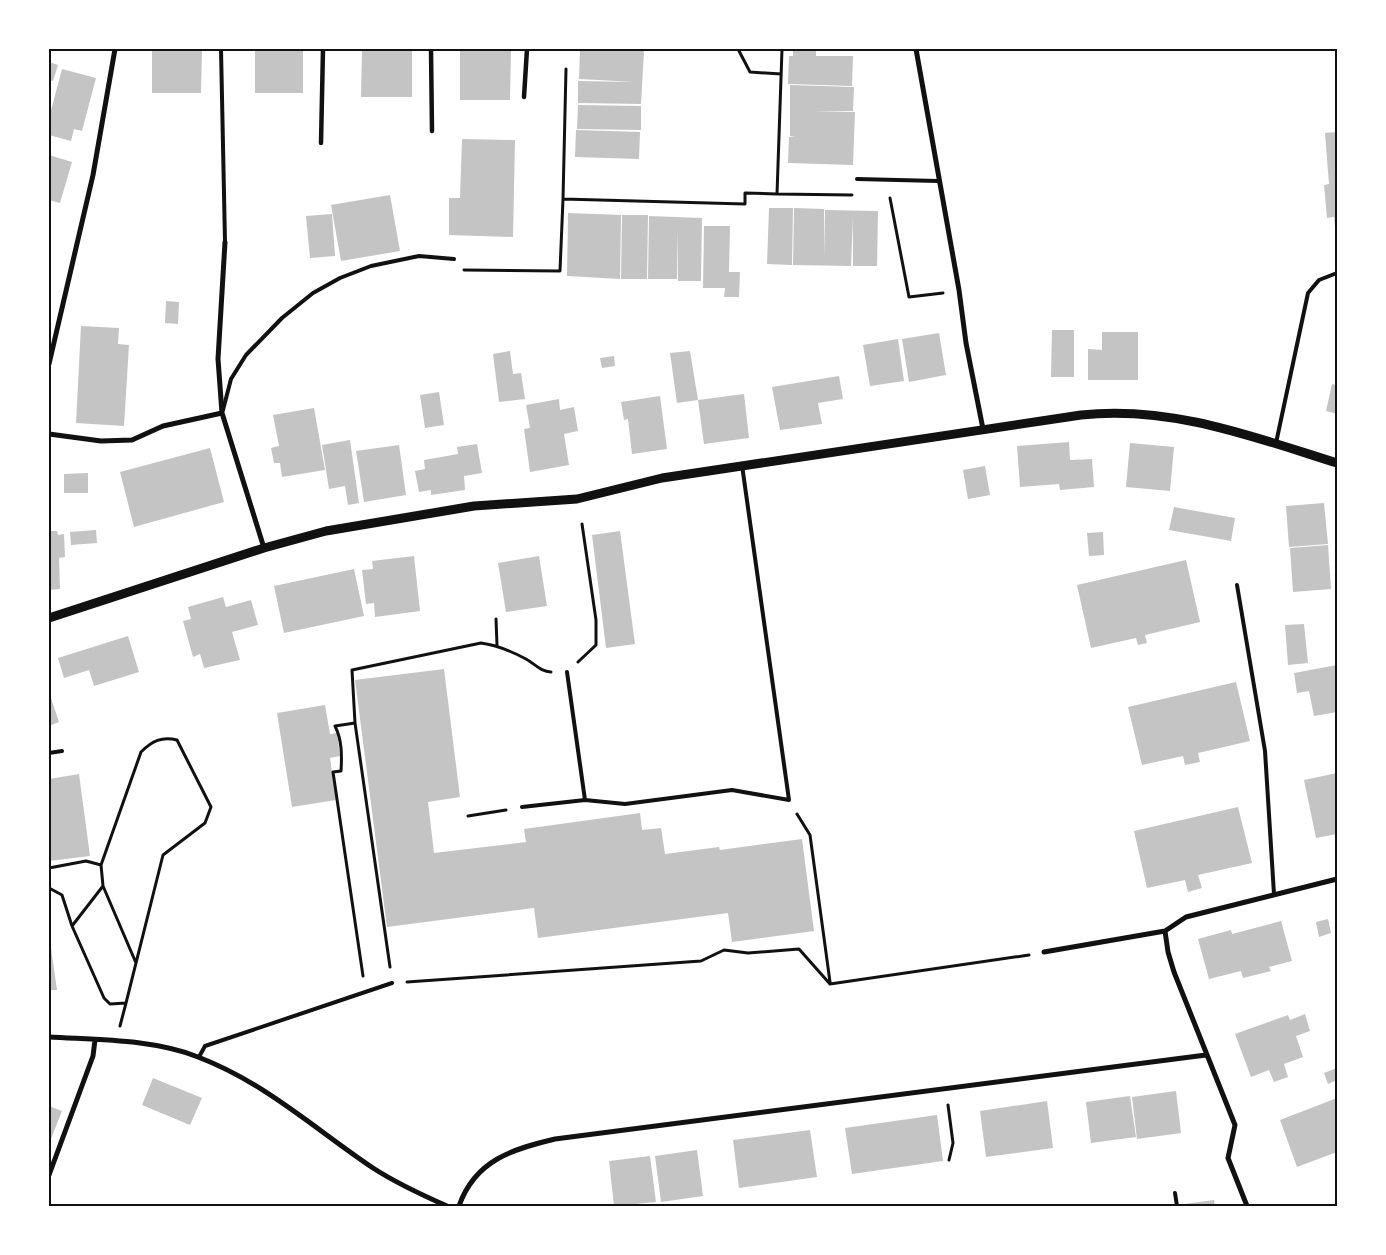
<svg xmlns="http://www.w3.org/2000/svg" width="1386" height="1255" font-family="'DM Sans',sans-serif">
	<rect width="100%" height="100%" fill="#fff"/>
	<path fill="#c4c4c4" d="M 152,49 L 202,49 L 201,93 L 152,93 Z
		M 255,49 L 303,49 L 303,93 L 255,93 Z
		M 362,49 L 412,49 L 412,97 L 361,97 Z
		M 460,49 L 511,49 L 510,100 L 460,100 Z
		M 580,49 L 644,51 L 641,104 L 578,103 L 578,81 L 635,82 L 579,79 Z
		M 793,49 L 816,49 L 816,56 L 853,56 L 852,86 L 788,84 L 789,56 L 793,56 Z
		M 49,62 L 58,65 L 53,81 L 49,80 Z
		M 62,69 L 96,78 L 82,131 L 74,129 L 71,141 L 49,135 L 49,118 Z
		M 790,85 L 854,87 L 853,111 L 812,111 L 855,112 L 853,165 L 788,163 L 789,137 L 795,137 L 790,136 Z
		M 578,105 L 641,106 L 641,130 L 577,129 Z
		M 576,130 L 640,132 L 639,159 L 575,157 Z
		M 1337,132 L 1337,236 L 1336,236 L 1334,217 L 1327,218 L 1324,185 L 1329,184 L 1325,133 Z
		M 462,139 L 515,140 L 513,237 L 449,235 L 449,198 L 460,198 Z
		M 49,155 L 72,162 L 60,203 L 49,200 Z
		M 390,195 L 400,251 L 341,261 L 331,205 Z
		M 769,208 L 793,208 L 792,265 L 767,264 Z
		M 794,208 L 824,209 L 824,259 L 825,210 L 878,211 L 877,266 L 853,266 L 853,218 L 851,266 L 793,265 Z
		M 568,213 L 621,215 L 620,279 L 567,276 Z
		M 332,214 L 335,256 L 310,258 L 306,216 Z
		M 622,215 L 648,215 L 647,279 L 621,279 Z
		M 649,216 L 702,218 L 701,281 L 678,281 L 678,227 L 677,279 L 648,279 Z
		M 704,226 L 730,226 L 729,272 L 740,272 L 739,297 L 724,297 L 725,288 L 703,288 Z
		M 166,301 L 179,302 L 178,324 L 165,323 Z
		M 81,326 L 119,328 L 118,344 L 129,345 L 124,426 L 76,423 Z
		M 1052,330 L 1074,330 L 1074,377 L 1051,377 Z
		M 1102,332 L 1138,332 L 1138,380 L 1088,380 L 1088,349 L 1102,350 Z
		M 939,333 L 946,375 L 909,382 L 902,339 Z
		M 898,339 L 904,381 L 870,386 L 863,345 Z
		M 510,351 L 513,374 L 521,373 L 525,399 L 499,402 L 493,354 Z
		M 690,351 L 698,400 L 677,403 L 670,353 Z
		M 614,356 L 615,366 L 602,368 L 600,358 Z
		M 839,376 L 843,399 L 818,403 L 822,424 L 780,430 L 772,387 Z
		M 1332,384 L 1337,385 L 1337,414 L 1326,411 Z
		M 439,392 L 444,425 L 425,428 L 420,395 Z
		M 744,394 L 749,438 L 704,444 L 698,400 Z
		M 660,396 L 667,449 L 632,454 L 628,419 L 624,420 L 621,402 Z
		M 559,399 L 560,410 L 574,407 L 578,431 L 564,434 L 569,465 L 530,472 L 524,429 L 530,428 L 526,405 Z
		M 314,408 L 325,470 L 282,477 L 280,463 L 274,463 L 271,448 L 279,446 L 273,415 Z
		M 350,440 L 359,503 L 348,505 L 345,486 L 329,489 L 322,445 Z
		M 1069,442 L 1070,460 L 1092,459 L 1094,487 L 1060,490 L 1059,484 L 1020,487 L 1017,446 Z
		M 1130,443 L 1174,447 L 1170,491 L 1126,487 Z
		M 477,444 L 482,473 L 464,476 L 465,490 L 431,495 L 431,490 L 419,492 L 415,471 L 425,469 L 424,460 L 458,454 L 457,447 Z
		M 399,445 L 406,495 L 364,502 L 356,451 Z
		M 210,448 L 224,502 L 134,527 L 120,472 Z
		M 985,466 L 990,495 L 968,499 L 963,470 Z
		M 88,473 L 88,493 L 64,493 L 64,474 Z
		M 1324,503 L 1328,544 L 1289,547 L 1286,506 Z
		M 1174,507 L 1235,518 L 1231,541 L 1169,530 Z
		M 96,530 L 97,543 L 71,545 L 70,532 Z
		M 49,531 L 57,531 L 58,535 L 64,534 L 65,557 L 59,558 L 60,589 L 49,590 Z
		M 620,531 L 635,644 L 606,648 L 592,535 Z
		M 1103,532 L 1104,555 L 1089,556 L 1087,533 Z
		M 1328,545 L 1331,589 L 1293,592 L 1290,548 Z
		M 414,556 L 420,611 L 375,617 L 374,603 L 366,604 L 362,570 L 373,569 L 372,561 Z
		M 539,556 L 547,606 L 506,612 L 498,563 Z
		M 1186,560 L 1200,622 L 1145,635 L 1147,643 L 1138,645 L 1136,638 L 1091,648 L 1077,585 Z
		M 354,569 L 364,616 L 284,633 L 274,586 Z
		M 223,597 L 226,607 L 251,600 L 258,625 L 232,632 L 240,660 L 204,668 L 200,654 L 193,657 L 183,621 L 191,619 L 188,607 Z
		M 1304,624 L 1308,663 L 1288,665 L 1285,625 Z
		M 128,636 L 139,672 L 94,686 L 89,670 L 64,678 L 58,658 Z
		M 1337,665 L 1337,712 L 1314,716 L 1309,691 L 1297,693 L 1294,673 Z
		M 444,669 L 460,797 L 428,802 L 434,853 L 526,842 L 524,829 L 640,813 L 642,830 L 661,828 L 665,854 L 719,847 L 720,850 L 802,839 L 814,931 L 732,942 L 728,913 L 538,938 L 534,908 L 387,927 L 355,680 Z
		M 1236,682 L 1250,741 L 1198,753 L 1200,762 L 1185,765 L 1183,756 L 1142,765 L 1128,707 Z
		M 49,692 L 59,722 L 49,726 Z
		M 325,705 L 330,734 L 337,733 L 340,756 L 330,758 L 336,800 L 292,807 L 277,713 Z
		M 1337,773 L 1337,834 L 1316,838 L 1304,780 Z
		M 79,774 L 90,856 L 49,861 L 49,779 Z
		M 1238,807 L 1252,863 L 1198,875 L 1202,888 L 1188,892 L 1185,880 L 1147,888 L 1134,831 Z
		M 1328,919 L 1331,933 L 1319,937 L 1316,922 Z
		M 1281,921 L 1292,961 L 1269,967 L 1271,971 L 1243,978 L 1241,971 L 1209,979 L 1198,939 L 1231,930 L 1232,934 Z
		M 50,941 L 57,990 L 49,990 Z
		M 1305,1014 L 1310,1031 L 1296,1036 L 1303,1057 L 1284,1064 L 1288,1077 L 1274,1082 L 1269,1070 L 1251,1077 L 1235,1034 L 1288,1015 L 1290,1020 Z
		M 1337,1068 L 1337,1080 L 1328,1084 L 1324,1073 Z
		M 153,1078 L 202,1098 L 190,1125 L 142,1105 Z
		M 1176,1091 L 1181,1133 L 1137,1139 L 1132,1097 Z
		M 1130,1096 L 1136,1137 L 1091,1143 L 1086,1102 Z
		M 1337,1098 L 1337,1152 L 1297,1167 L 1280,1120 Z
		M 1047,1101 L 1053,1148 L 986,1157 L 980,1111 Z
		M 49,1106 L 62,1111 L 49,1144 Z
		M 937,1115 L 943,1161 L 852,1174 L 845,1128 Z
		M 810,1130 L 817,1177 L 739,1188 L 733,1140 Z
		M 697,1150 L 703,1196 L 661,1202 L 655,1156 Z
		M 650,1156 L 656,1202 L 614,1206 L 609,1161 Z
		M 1214,1200 L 1215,1206 L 1184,1206 L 1184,1204 Z"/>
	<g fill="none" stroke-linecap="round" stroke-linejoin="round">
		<path stroke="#111" stroke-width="3" d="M 738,49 L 750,72 L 781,74
			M 777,194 L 852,195
			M 890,198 L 909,297 L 943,293
			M 563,199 L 566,69
			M 464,270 L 560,271 L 563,199 L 745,204 L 745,193 L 777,194 L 782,49
			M 496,619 L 497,645
			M 578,662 L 596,645 L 596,620 L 582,524
			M 355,723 L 335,726 C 342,740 342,755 341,771 L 333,772 L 363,976
			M 797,814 L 810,835 L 830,982
			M 468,816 L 506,810
			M 49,868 L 86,861 L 101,865
			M 103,886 L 72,926 L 104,998 L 110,1004 L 126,1003
			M 49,888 L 62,895 L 72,926
			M 390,967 L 355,723 L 352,670 L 481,643 C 497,645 511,651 526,659 C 535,664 541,672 551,672
			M 407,982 L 701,961 L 724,950 L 748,953 L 799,949 L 830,984 L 1029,955
			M 120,1026 L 126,1003 L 163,855 L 205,823 L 211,807 L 177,740 C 162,736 152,741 141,752 L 101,865 L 103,886 L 136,963
			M 948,1105 L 953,1143 L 949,1160"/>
		<path stroke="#111" stroke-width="4" d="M 221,49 L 225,242
			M 857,179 L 938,181
			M 223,410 L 231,379 L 246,355 L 282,318 L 313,293 L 340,278 L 371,266 L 419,256 L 454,259
			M 1276,443 L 1308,293 L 1319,280 L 1337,273
			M 1237,585 L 1265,751 L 1274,894
			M 567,672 L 585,800 L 625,804 L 732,790 L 789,800 L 742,465
			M 49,753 L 62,751
			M 522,807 L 585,800
			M 199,1057 L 205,1046 L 392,983
			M 1175,1193 L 1177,1206"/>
		<path stroke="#111" stroke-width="4.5" d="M 431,49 L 432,131
			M 524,97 L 527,49
			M 321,143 L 323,49"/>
		<path stroke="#111" stroke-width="5" d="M 916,49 L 959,290 L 966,343 L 983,429
			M 225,242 L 218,359 L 222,413 L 264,548
			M 49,364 L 93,175 L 115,49
			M 49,434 L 101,441 L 132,440 L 163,426 L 222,413
			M 1165,931 L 1168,952 L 1174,972 L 1235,1125 L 1228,1158 L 1247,1206
			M 1044,952 L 1165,931 L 1186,917 L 1337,879
			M 49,1037 C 98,1040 152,1039 198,1057 C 264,1082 315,1129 373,1168 C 396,1183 422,1195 447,1206
			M 49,1175 L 93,1056 L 95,1040
			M 459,1206 C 475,1160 513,1149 555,1139 L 1206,1055"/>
		<path stroke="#111" stroke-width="9" d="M 49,618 L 264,548 L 326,531 L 474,506 L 577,499 L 662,478 L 1081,415 C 1170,405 1254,437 1337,463"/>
	</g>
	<rect width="1386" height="1255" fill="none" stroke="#ffffff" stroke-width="100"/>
	<rect x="50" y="50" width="1286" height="1155" fill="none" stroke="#111" stroke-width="2"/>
</svg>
